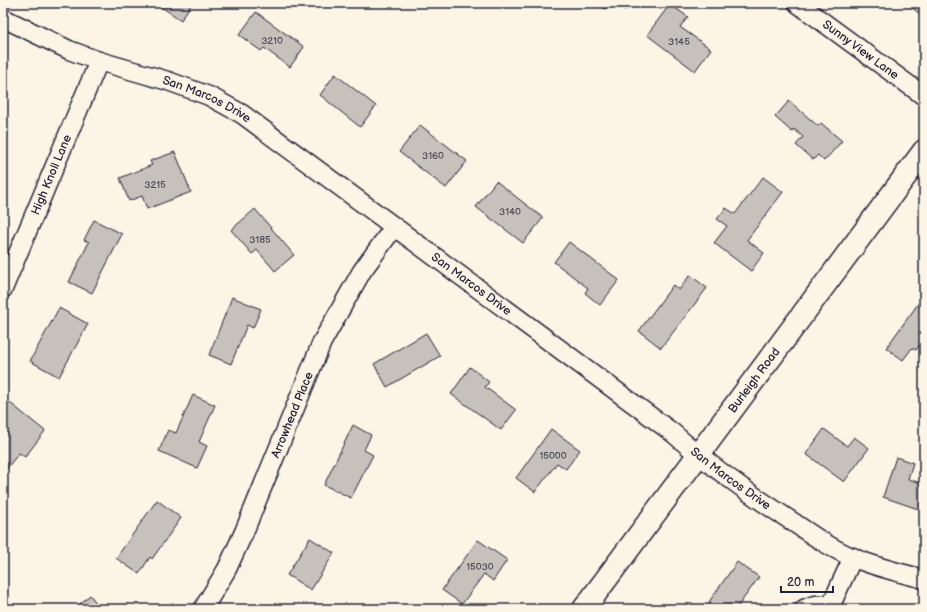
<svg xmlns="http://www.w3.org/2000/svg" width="927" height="612" font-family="'Balsamiq Sans',sans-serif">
	<rect width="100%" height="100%" fill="#fcf5e5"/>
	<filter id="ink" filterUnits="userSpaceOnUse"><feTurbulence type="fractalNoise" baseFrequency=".025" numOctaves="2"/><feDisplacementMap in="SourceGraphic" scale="8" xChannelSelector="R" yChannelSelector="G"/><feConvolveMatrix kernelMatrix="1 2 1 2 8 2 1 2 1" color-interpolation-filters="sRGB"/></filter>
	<g filter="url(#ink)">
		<path fill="#c6c1bb" stroke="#22223b" d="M 155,3 L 192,3 L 181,20 Z
			M 597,3 L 609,3 L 605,9 Z
			M 616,3 L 630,3 L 625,10 Z
			M 908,3 L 924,3 L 924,17 L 907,4 Z
			M 670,4 L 688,17 L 680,27 L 711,49 L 695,71 L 647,35 Z
			M 256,12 L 304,47 L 290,67 L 264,48 L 261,51 L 239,35 Z
			M 335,74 L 376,106 L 360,127 L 320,95 Z
			M 789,101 L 818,126 L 821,123 L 842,141 L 824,161 L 818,155 L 813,160 L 796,145 L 803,137 L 794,129 L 792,132 L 775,117 Z
			M 420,125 L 467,161 L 446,188 L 399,152 Z
			M 175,152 L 191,192 L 147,209 L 142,196 L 129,201 L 120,178 L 152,165 L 150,161 Z
			M 763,177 L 783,192 L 747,240 L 764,253 L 751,271 L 714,243 L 727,226 L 717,219 L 726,208 L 735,214 Z
			M 496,181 L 543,218 L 523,243 L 476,207 Z
			M 255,209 L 294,255 L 275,271 L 257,250 L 252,254 L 231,230 Z
			M 94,220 L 122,234 L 92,293 L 69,282 L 89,242 L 84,240 Z
			M 569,242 L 619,280 L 600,305 L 585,293 L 588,288 L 554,262 Z
			M 690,275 L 707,288 L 661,348 L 639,331 L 673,285 L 679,290 Z
			M 232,297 L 261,309 L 253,328 L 247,325 L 231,364 L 209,355 Z
			M 923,297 L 924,339 L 916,350 L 912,348 L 903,360 L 886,348 Z
			M 59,308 L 88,324 L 59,377 L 30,361 Z
			M 426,333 L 440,356 L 387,387 L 374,364 Z
			M 470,367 L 489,382 L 485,387 L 516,410 L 501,430 L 451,394 Z
			M 193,395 L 215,405 L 199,442 L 207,446 L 197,468 L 159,451 L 168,430 L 176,433 Z
			M 9,402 L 45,431 L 25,457 L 19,453 L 3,473 L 3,409 Z
			M 353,425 L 371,435 L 364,450 L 373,455 L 351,498 L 324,485 Z
			M 551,429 L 580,450 L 566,469 L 557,463 L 535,492 L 516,478 Z
			M 824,429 L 847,446 L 854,437 L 869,448 L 844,482 L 806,454 Z
			M 896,457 L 913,463 L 908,479 L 924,484 L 924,511 L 883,497 Z
			M 157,500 L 181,518 L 152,559 L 150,557 L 139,574 L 116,558 Z
			M 310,538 L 334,553 L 311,590 L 287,575 Z
			M 478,540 L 507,560 L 493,581 L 484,574 L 462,604 L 442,590 Z
			M 737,562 L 759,577 L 736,609 L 704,609 Z
			M 90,595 L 101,609 L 74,609 Z"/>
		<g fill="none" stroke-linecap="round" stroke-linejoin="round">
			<g stroke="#22223b" stroke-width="21">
				<g id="street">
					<path id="s1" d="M 797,3 L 924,96"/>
					<path id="s2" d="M 3,18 L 69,50 L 99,61 L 168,81 L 209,96 L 242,114 L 673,433 C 710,466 751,495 793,522 C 812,535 832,549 854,558 C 876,567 900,573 924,579"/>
					<path id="s3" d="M 3,289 L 99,61"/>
					<path d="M 830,607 L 853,557"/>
					<path id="s4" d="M 203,609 L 227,569 L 244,532 L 322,342 L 362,271 L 394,227"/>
					<path d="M 804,609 C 814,604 824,603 833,609"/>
				</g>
			</g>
			<g stroke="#22223b" stroke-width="25">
				<g id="secondary">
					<path id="s5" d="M 584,609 L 924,151"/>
				</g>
			</g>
			<use href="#street" stroke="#fcf5e5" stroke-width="18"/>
			<use href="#secondary" stroke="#fcf5e5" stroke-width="22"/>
		</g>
	</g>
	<g text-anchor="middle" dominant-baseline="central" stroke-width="3.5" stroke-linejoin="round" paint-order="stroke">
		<g font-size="10" fill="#4b4a5b">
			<text x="272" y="41">3210</text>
			<text x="679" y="42">3145</text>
			<text x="433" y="156">3160</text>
			<text x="155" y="185">3215</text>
			<text x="510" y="212">3140</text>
			<text x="260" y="240">3185</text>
			<text x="553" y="456">15000</text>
			<text x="480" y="567">15030</text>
		</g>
		<g font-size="12" fill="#22223b" stroke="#fcf5e5">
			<text stroke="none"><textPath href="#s1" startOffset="79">Sunny View Lane</textPath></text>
			<text stroke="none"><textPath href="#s2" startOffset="220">San Marcos Drive</textPath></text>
			<text stroke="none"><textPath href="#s3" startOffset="124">High Knoll Lane</textPath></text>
			<text stroke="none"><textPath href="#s2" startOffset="544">San Marcos Drive</textPath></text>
			<text stroke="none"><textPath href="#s5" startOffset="285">Burleigh Road</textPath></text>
			<text stroke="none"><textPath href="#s4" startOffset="214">Arrowhead Place</textPath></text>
			<text stroke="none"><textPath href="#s2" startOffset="868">San Marcos Drive</textPath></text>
		</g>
	</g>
	<rect width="927" height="612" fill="none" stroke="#fcf5e5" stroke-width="16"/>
	<rect x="8" y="8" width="911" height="596" fill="none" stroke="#22223b" stroke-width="1.5" filter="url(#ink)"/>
	<path d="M781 586v6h52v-6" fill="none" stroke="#22223b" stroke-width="2"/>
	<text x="787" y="586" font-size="12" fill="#22223b" stroke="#fcf5e5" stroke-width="3" paint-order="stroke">20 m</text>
</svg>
